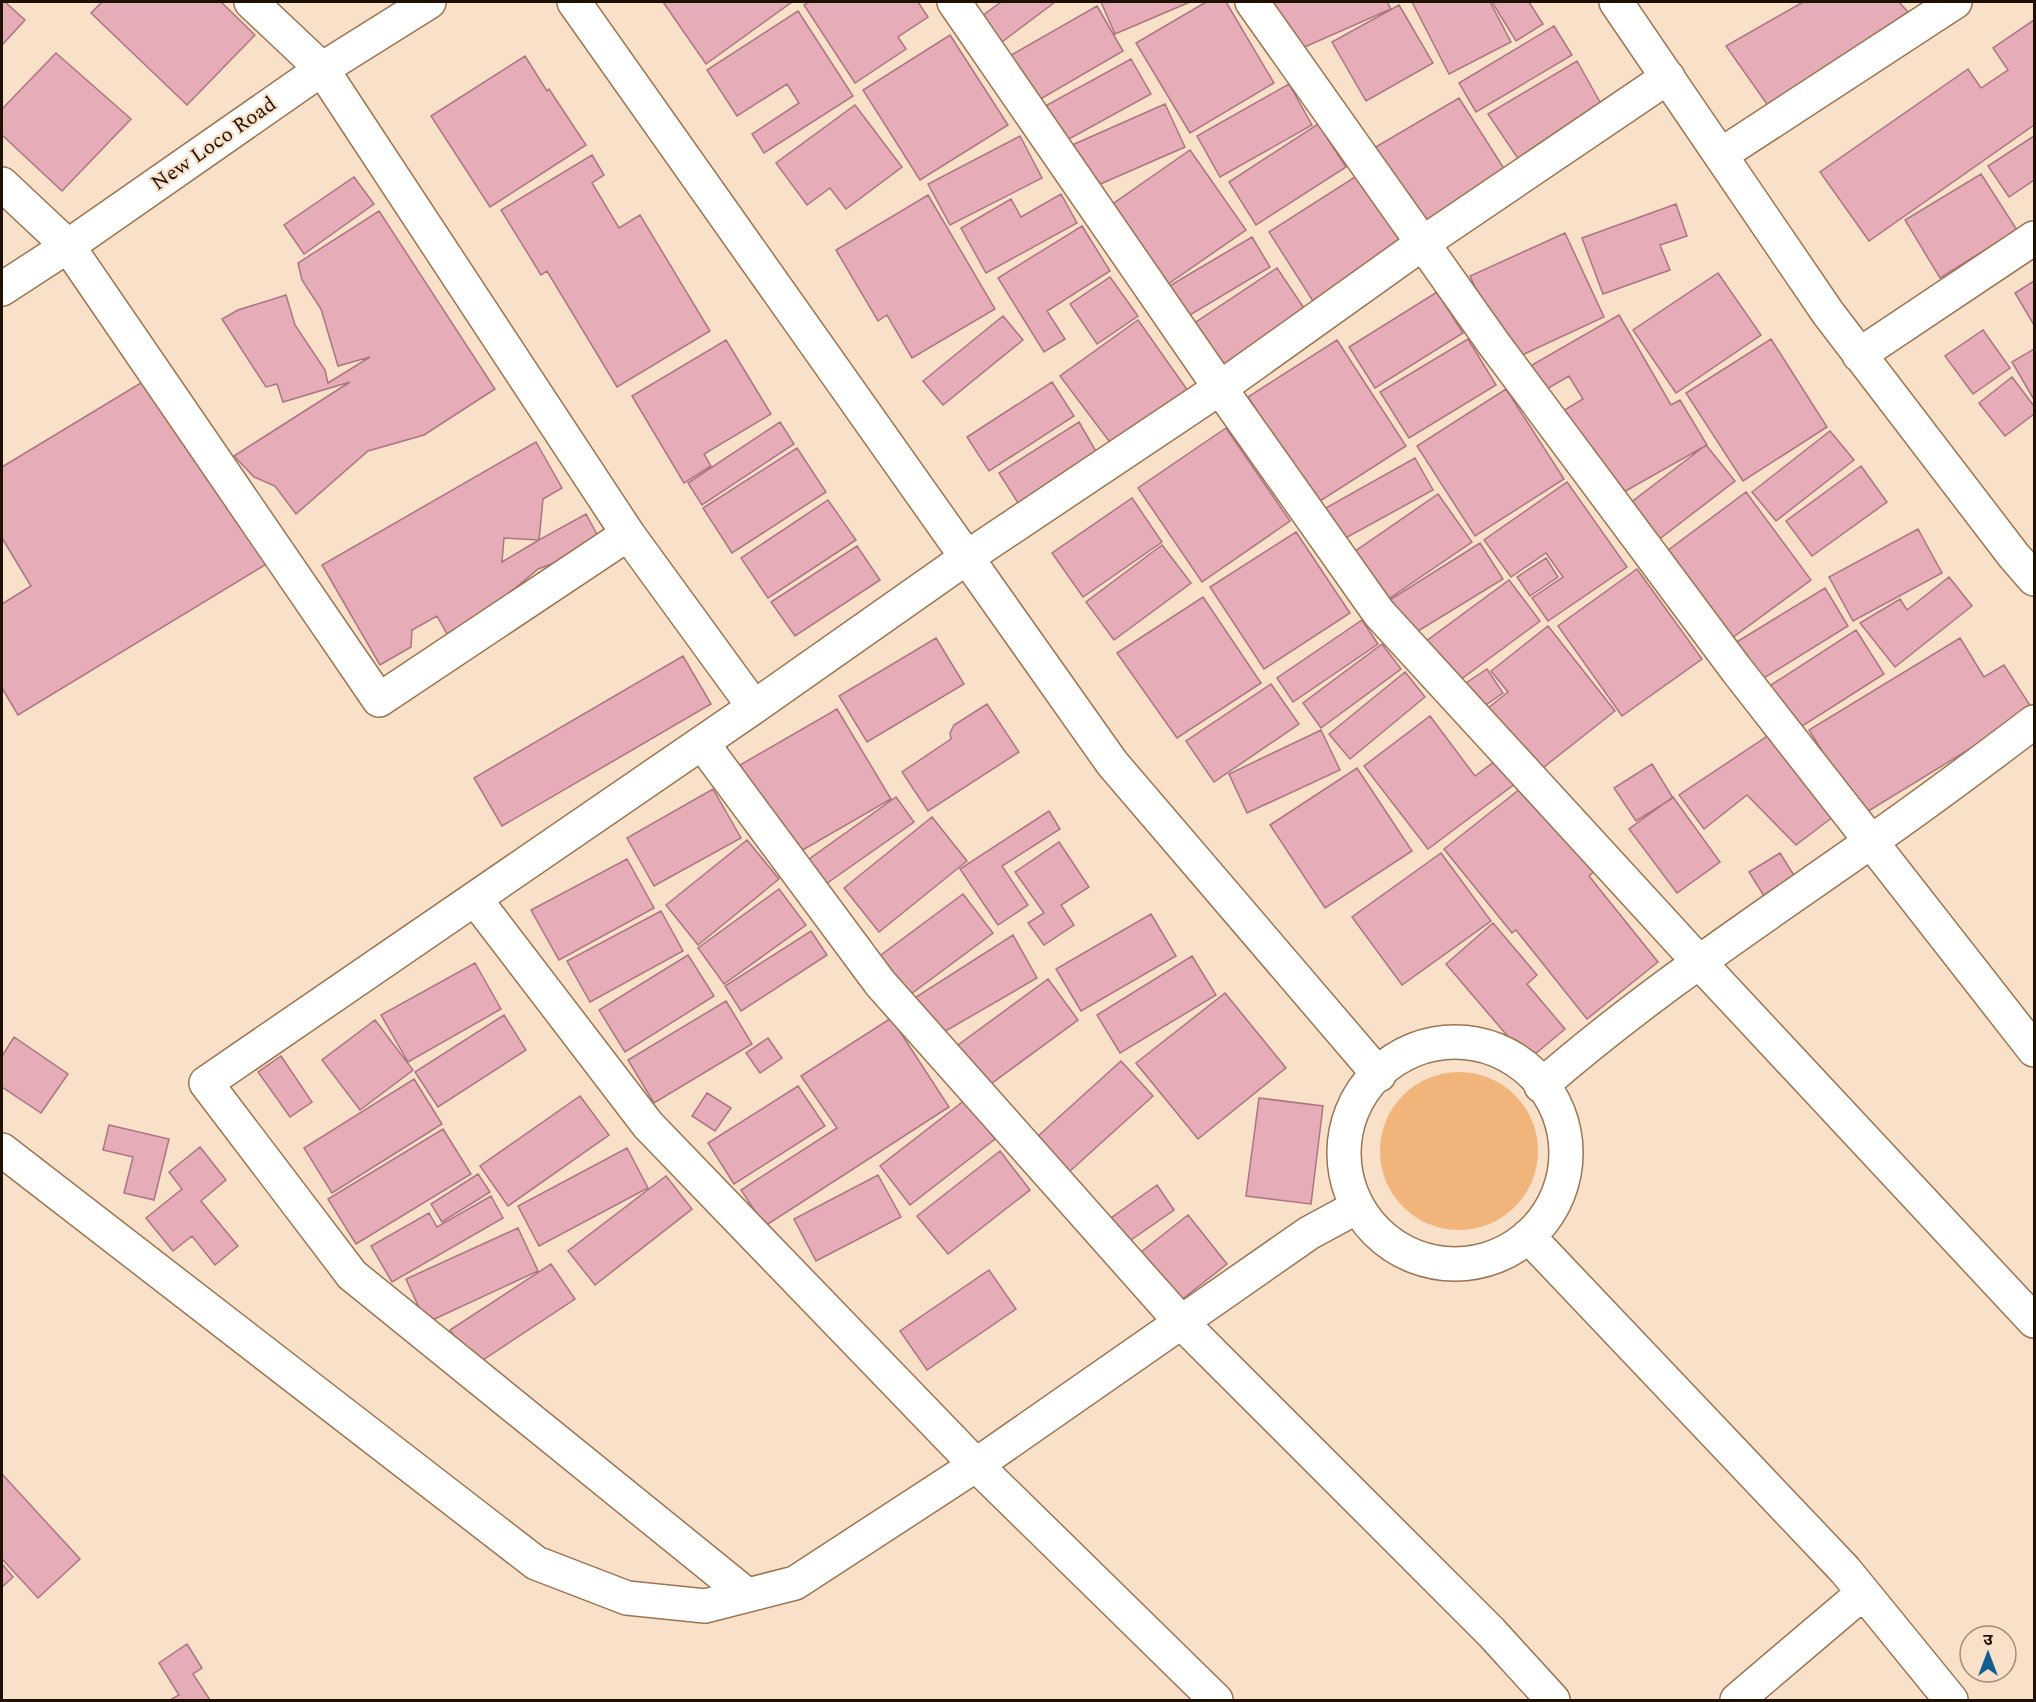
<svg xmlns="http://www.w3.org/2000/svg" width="2036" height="1702" font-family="Spectral,'Noto Sans Devanagari',serif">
	<rect width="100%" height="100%" fill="#f9e0c9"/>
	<path fill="#f1b57c" d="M1380 1151a79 79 0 1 1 158 0a79 79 0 1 1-158 0Z"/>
	<path fill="#e6acb8" stroke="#ab7581" stroke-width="1.5" fill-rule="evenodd" d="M 2,2 L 5,2 L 25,20 L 2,45 Z
		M 102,2 L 221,2 L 255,35 L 187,105 L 91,13 Z
		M 663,2 L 792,2 L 706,64 Z
		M 809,2 L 918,2 L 928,17 L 898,37 L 906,49 L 855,83 L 804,5 Z
		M 1001,2 L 1055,2 L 994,48 L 974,22 Z
		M 1101,2 L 1190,2 L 1115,34 Z
		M 1206,2 L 1226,2 L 1274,83 L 1190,133 L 1136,43 Z
		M 1268,2 L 1387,2 L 1391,9 L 1291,53 Z
		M 1412,2 L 1490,2 L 1511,42 L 1449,74 Z
		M 1492,2 L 1529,2 L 1543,24 L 1516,41 Z
		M 1803,2 L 1899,2 L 1908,12 L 1769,107 L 1726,46 Z
		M 1399,5 L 1433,63 L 1366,101 L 1332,42 Z
		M 1097,6 L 1123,51 L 1032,104 L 1006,58 Z
		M 798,11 L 853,96 L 764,153 L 752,134 L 799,103 L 787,84 L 737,116 L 707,70 Z
		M 2034,20 L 2034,125 L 1869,241 L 1820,172 L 1968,69 L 1981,88 L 2008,70 L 1993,48 Z
		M 1554,26 L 1572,55 L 1476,112 L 1459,83 Z
		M 950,35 L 1008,125 L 920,180 L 863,90 Z
		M 56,53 L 131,119 L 62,191 L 2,135 L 2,109 Z
		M 525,56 L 547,91 L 549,89 L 586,145 L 490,207 L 431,116 Z
		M 1131,59 L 1151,94 L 1058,145 L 1038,110 Z
		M 1577,61 L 1605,111 L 1523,166 L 1488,114 Z
		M 1289,84 L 1312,125 L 1220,177 L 1197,136 Z
		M 1459,98 L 1510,178 L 1427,230 L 1409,195 L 1401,199 L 1374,148 Z
		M 1165,104 L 1185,147 L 1089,189 L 1070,146 Z
		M 855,105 L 902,167 L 846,209 L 830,188 L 807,205 L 776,163 Z
		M 1318,124 L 1346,167 L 1256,225 L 1229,182 Z
		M 1020,136 L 1042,178 L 950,225 L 928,184 Z
		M 2034,136 L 2034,180 L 2009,197 L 1988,166 Z
		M 1190,150 L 1246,230 L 1161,289 L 1104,210 Z
		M 592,155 L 604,175 L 592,183 L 619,228 L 640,215 L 710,331 L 617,387 L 547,271 L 541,275 L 501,210 Z
		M 1981,174 L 2017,230 L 1940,278 L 1905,220 Z
		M 1358,175 L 1406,250 L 1318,309 L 1269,232 Z
		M 354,177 L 374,204 L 304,254 L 284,225 Z
		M 1061,194 L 1077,223 L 986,273 L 961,228 L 1011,199 L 1021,217 Z
		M 928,195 L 995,309 L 912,358 L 887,315 L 878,321 L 836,250 Z
		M 1676,204 L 1687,236 L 1660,245 L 1670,270 L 1603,294 L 1582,238 Z
		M 379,211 L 495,389 L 424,435 L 368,451 L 296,514 L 275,486 L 254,477 L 234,456 L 350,382 L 283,402 L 277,384 L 266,387 L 222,319 L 238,310 L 286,295 L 295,325 L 325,370 L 328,383 L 370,357 L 338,366 L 321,309 L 302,280 L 298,263 Z
		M 1082,226 L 1110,271 L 1047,311 L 1065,339 L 1044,352 L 998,278 Z
		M 1565,233 L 1604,317 L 1509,361 L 1470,276 Z
		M 1252,237 L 1270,267 L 1185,318 L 1166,288 Z
		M 1277,268 L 1310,317 L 1223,375 L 1190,326 Z
		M 1718,273 L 1761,335 L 1676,393 L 1633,330 Z
		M 1110,277 L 1138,316 L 1097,344 L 1070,304 Z
		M 2034,281 L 2034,325 L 2015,293 Z
		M 1437,292 L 1463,333 L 1375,388 L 1349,347 Z
		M 1619,315 L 1671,405 L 1680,400 L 1707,445 L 1615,497 L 1558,414 L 1583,399 L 1569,376 L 1540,393 L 1525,369 Z
		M 1003,316 L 1023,340 L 943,405 L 923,381 Z
		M 1138,320 L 1193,398 L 1115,449 L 1060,376 Z
		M 1983,330 L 2010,368 L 1973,394 L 1945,356 Z
		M 1468,339 L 1496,385 L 1409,438 L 1380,392 Z
		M 1771,339 L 1827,427 L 1743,481 L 1686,393 Z
		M 726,340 L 771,414 L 704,454 L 711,466 L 684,483 L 632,396 Z
		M 1337,340 L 1406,446 L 1317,503 L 1248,397 Z
		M 2034,349 L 2034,397 L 2033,398 L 2012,362 Z
		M 154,375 L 268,563 L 18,715 L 2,688 L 2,604 L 31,586 L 2,538 L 2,467 Z
		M 2012,377 L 2034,406 L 2034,414 L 2005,436 L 1979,403 Z
		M 1052,382 L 1074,416 L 989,471 L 967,437 Z
		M 1506,389 L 1564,479 L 1475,536 L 1417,446 Z
		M 780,422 L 794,444 L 702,505 L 688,483 Z
		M 1079,422 L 1101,460 L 1025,514 L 999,473 Z
		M 1226,428 L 1290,521 L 1202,582 L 1138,488 Z
		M 1830,431 L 1854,460 L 1776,521 L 1752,492 Z
		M 536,442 L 562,488 L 543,499 L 539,540 L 586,514 L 599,538 L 557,562 L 538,569 L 491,609 L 447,634 L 437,616 L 412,630 L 411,647 L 380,665 L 322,565 ZM 504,538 L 539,540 L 502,562 Z
		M 1706,445 L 1735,481 L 1653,544 L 1625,507 Z
		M 797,448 L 826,492 L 732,553 L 703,508 Z
		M 1415,458 L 1433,490 L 1342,540 L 1324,509 Z
		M 1861,466 L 1887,502 L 1812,556 L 1786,521 Z
		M 1567,482 L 1627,567 L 1548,621 L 1532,598 L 1563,577 L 1546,553 L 1511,577 L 1484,540 Z
		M 1746,492 L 1811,580 L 1728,641 L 1663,554 Z
		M 1438,494 L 1472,542 L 1384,602 L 1351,554 Z
		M 1132,498 L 1162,542 L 1083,597 L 1052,553 Z
		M 828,500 L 856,540 L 768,598 L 741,558 Z
		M 1918,529 L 1942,573 L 1853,621 L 1829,577 Z
		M 1296,532 L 1350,613 L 1264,669 L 1210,587 Z
		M 1480,543 L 1503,579 L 1410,636 L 1388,601 Z
		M 1162,545 L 1191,583 L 1114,640 L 1086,602 Z
		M 857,546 L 880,580 L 795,636 L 771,602 Z
		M 1546,558 L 1558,577 L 1530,596 L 1517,577 Z
		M 1637,569 L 1702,659 L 1622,716 L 1558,626 Z
		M 1949,577 L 1972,606 L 1895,667 L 1860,623 L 1900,599 L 1907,610 Z
		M 1509,580 L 1540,621 L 1456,683 L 1425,642 Z
		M 1825,588 L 1848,626 L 1759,681 L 1735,643 Z
		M 1203,597 L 1261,683 L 1177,738 L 1117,653 Z
		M 1362,620 L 1378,644 L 1293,702 L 1277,678 Z
		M 1548,626 L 1615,711 L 1539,771 L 1488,708 L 1508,692 L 1491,671 Z
		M 1856,630 L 1884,674 L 1796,730 L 1768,687 Z
		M 936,638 L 964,684 L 867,742 L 839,696 Z
		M 1960,638 L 1984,677 L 2004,665 L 2033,710 L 1862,815 L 1809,730 Z
		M 1382,644 L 1401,669 L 1321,728 L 1303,703 Z
		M 683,656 L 711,704 L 502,826 L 474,778 Z
		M 1487,669 L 1503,693 L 1477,711 L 1460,687 Z
		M 1405,672 L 1425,697 L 1350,759 L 1329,734 Z
		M 1271,684 L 1299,724 L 1214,782 L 1186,741 Z
		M 987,704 L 1019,752 L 928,811 L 902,772 L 951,739 L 950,733 L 954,725 Z
		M 837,709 L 891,799 L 794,855 L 740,765 Z
		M 1430,716 L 1475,776 L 1498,759 L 1516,783 L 1428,849 L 1364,766 Z
		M 1321,730 L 1340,770 L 1247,813 L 1229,774 Z
		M 1769,735 L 1838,813 L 1796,845 L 1747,795 L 1704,829 L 1679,795 Z
		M 1652,764 L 1673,798 L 1636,821 L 1614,788 Z
		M 1357,768 L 1412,851 L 1325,908 L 1270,825 Z
		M 1525,785 L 1595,871 L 1589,876 L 1658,962 L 1587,1019 L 1516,930 L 1512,933 L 1444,849 Z
		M 713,789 L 741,838 L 654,886 L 627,838 Z
		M 896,797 L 914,822 L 823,886 L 805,862 Z
		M 1673,797 L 1720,862 L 1677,893 L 1629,829 Z
		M 1049,811 L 1060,829 L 1002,866 L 1028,905 L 998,925 L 960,869 Z
		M 932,817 L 967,861 L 879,932 L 844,888 Z
		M 747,840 L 779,879 L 698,945 L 666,905 Z
		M 1059,842 L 1089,887 L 1061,905 L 1074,925 L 1044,945 L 1028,923 L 1044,913 L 1015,872 Z
		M 1441,853 L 1491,921 L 1402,985 L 1352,917 Z
		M 1780,853 L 1795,877 L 1764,896 L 1749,872 Z
		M 627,859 L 654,908 L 559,960 L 531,910 Z
		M 779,889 L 806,925 L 724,984 L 698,948 Z
		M 963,894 L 993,933 L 907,997 L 877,958 Z
		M 661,911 L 683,951 L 590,1002 L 567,961 Z
		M 1151,914 L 1176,956 L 1081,1011 L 1056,969 Z
		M 1493,923 L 1537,975 L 1527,984 L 1565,1029 L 1528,1060 L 1446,964 Z
		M 811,931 L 827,955 L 741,1011 L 725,986 Z
		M 1013,935 L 1037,978 L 937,1036 L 913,999 Z
		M 688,955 L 714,996 L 625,1052 L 599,1010 Z
		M 1192,956 L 1216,995 L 1120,1053 L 1097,1015 Z
		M 475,963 L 501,1009 L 408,1062 L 381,1015 Z
		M 1048,979 L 1078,1020 L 984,1089 L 954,1048 Z
		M 1225,993 L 1286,1068 L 1198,1139 L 1136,1063 Z
		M 726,1001 L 752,1044 L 654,1103 L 628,1060 Z
		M 504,1015 L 526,1050 L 438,1107 L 415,1072 Z
		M 891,1018 L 949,1107 L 765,1226 L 741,1190 L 837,1128 L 801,1076 Z
		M 375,1020 L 413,1070 L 360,1110 L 322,1060 Z
		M 14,1037 L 68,1074 L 41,1113 L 2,1087 L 2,1056 Z
		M 768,1038 L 782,1058 L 760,1073 L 746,1053 Z
		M 281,1056 L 312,1102 L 290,1117 L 258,1072 Z
		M 1121,1061 L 1153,1096 L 1069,1172 L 1037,1137 Z
		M 414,1079 L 442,1124 L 332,1193 L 304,1148 Z
		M 798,1086 L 825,1126 L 734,1184 L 708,1143 Z
		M 707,1093 L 731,1108 L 715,1131 L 692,1116 Z
		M 580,1096 L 609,1135 L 508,1206 L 480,1166 Z
		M 1259,1098 L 1323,1106 L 1311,1204 L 1246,1196 Z
		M 965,1100 L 995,1139 L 910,1205 L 880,1166 Z
		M 109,1125 L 169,1139 L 154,1200 L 124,1193 L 133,1157 L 103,1150 Z
		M 443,1129 L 471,1174 L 356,1244 L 328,1199 Z
		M 200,1147 L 226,1180 L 201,1201 L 238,1246 L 215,1265 L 192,1236 L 173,1251 L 146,1218 L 182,1189 L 169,1172 Z
		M 627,1148 L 648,1188 L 539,1246 L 518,1206 Z
		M 1000,1151 L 1030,1190 L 948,1254 L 917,1216 Z
		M 478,1174 L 490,1192 L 442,1222 L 431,1204 Z
		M 878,1175 L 901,1217 L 816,1261 L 794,1219 Z
		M 666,1176 L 692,1209 L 595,1285 L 568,1251 Z
		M 1157,1185 L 1174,1210 L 1128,1242 L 1111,1218 Z
		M 491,1196 L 503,1218 L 392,1282 L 371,1246 L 429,1213 L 437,1227 Z
		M 1188,1215 L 1227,1264 L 1180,1301 L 1141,1252 Z
		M 518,1228 L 538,1271 L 426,1323 L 406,1279 Z
		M 551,1264 L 575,1299 L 474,1366 L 450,1330 Z
		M 989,1270 L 1016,1309 L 927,1370 L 900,1331 Z
		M 2,1474 L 80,1559 L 38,1598 L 2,1559 Z
		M 2,1564 L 13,1577 L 2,1587 Z
		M 187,1644 L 202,1668 L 193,1674 L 210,1700 L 170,1700 L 179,1695 L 159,1663 Z"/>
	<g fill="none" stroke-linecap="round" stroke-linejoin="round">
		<g stroke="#9b7551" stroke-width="36">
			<path id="minor" d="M 251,2 L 322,69 L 628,534 L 754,707
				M 574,2 L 1112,763 L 1379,1075
				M 954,2 L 1220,388 L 1379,613 L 1699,962 L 2034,1321
				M 1252,2 L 1494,344 L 1736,669 L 2034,1050
				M 1616,2 L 1828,313 L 2014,556 L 2034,579
				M 1722,154 L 1955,2
				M 2,184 L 68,246 L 379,700 L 628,534
				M 2,289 L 68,246 L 322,69 L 429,2
				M 1859,355 L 2034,238
				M 702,743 L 880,983 L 1181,1322 L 1491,1632 L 1553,1700
				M 475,899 L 648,1125 L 976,1465 L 1216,1700
				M1344 1153a111 111 0 1 1 222 0a111 111 0 1 1-222 0Z
				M 1541,1086 C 1644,996 1758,921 1869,843 C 1925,804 1980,763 2034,722
				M 2,1150 L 536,1563 L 627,1598 L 705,1606 L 795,1583 L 976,1465 L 1309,1233 L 1357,1207
				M 1528,1236 L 1845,1570 L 1951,1700
				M 747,1595 L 352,1275 L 206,1083 L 754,707 L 966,558 L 1220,388 L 1423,243 L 1668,77
				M 1737,1700 L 1863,1593"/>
		</g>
		<use href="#minor" stroke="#fff" stroke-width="33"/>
	</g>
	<g text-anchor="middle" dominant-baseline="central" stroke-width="4.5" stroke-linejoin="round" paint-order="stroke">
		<g font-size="21" fill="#1e1003" stroke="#f9e0c9">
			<text transform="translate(214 144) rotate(-35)">New Loco Road</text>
		</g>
	</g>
	<rect width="2036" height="1702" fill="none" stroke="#1e1003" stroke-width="6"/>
	<g transform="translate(1988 1654)"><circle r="28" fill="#f9e0c9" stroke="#a18d7a" stroke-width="1.5"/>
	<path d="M0-4.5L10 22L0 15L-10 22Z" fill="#105d90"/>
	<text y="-9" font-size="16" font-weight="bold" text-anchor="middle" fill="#1e1003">उ</text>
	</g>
</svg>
